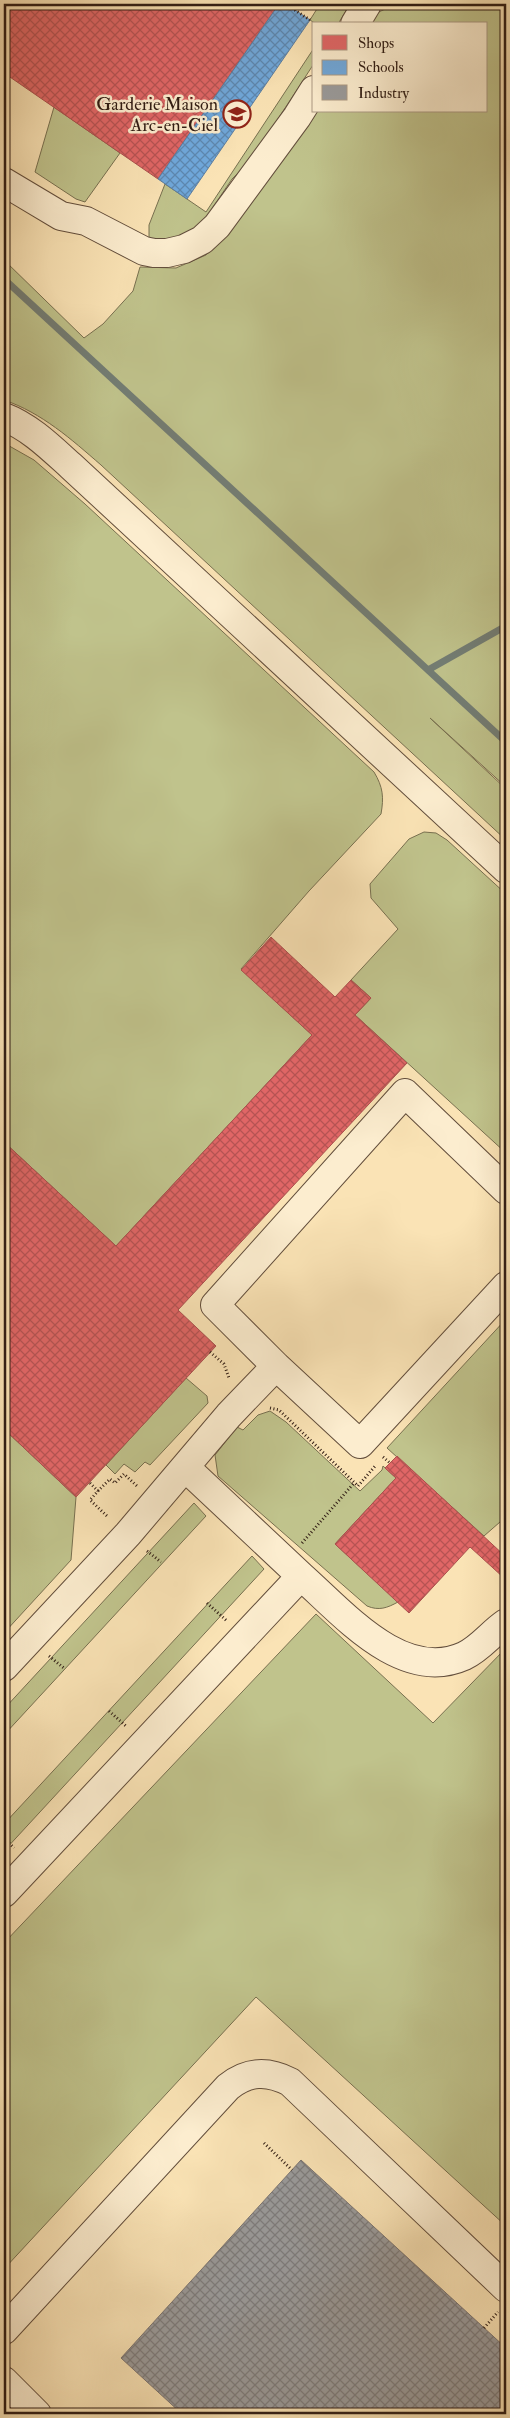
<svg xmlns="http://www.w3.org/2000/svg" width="510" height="2418" font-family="'IM FELL Double Pica',serif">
	<defs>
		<pattern id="shops-cross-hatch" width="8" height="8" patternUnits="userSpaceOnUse" patternTransform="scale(1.25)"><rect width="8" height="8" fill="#e06666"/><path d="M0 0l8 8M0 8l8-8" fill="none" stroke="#b65353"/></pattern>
		<pattern id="schools-cross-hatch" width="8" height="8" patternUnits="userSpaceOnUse" patternTransform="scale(1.25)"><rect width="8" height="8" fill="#6fa8dc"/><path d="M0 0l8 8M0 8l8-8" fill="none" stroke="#5c88b1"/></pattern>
		<pattern id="industry-cross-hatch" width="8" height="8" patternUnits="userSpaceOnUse" patternTransform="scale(1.25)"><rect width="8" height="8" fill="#999"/><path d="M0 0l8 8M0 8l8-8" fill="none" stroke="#7d7c7c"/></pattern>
	</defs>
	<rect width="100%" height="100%" fill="#fae3b5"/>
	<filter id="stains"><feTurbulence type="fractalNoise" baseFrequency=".004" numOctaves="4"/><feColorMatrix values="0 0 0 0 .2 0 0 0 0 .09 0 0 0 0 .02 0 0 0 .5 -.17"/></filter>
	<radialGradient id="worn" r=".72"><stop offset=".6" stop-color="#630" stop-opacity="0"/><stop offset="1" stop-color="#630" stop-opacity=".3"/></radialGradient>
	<path fill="#c0c38c" stroke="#787050" d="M 320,4 L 350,4 L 338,24 L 316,24 L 310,20 Z
		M 395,4 L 506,4 L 506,787 L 430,718 L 506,789 L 506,840 L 101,465 C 71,439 42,413 4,400 L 4,260 L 84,338 L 103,324 L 133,291 L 140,267 L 176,268 L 206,255 L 263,186 L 314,111 L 486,111 L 486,24 L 366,24 L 371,16 Z
		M 314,48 L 313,65 L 252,159 L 232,179 L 213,207 L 210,218 L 202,227 L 178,239 L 152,241 L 149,238 L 149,225 L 165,184 L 206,212 Z
		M 54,107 L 120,153 L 85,202 L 76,199 L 35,172 Z
		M 4,443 L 34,460 L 85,504 L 374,772 C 383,787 384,797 381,814 L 309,891 L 241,969 L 312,1035 L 116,1246 L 4,1142 Z
		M 424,832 L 436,833 L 447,840 L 506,894 L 506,1153 L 355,1015 L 371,998 L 351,980 L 398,929 L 371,898 L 370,884 L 409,839 Z
		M 506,1319 L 506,1528 L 500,1522 L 484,1536 L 387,1448 Z
		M 186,1378 L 207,1396 L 208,1403 L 150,1465 L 145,1462 L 135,1472 L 124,1464 L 115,1474 L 106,1465 Z
		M 270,1411 L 286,1422 L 360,1491 L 382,1470 L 383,1466 L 396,1478 L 335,1544 L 398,1602 C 387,1608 379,1611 367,1606 L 218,1476 L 215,1455 L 237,1427 L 243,1430 L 258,1415 Z
		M 4,1429 L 76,1497 L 71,1560 L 4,1633 Z
		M 194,1503 L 206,1516 L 4,1735 L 4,1709 Z
		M 252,1556 L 264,1569 L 4,1851 L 4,1824 Z
		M 316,1614 L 433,1723 L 506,1648 L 506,2226 L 256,1997 L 4,2269 L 4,1943 Z"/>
	<path fill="url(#shops-cross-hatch)" stroke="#ac504d" d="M 4,4 L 279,4 L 158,179 L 7,75 L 11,69 L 4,63 Z
		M 271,937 L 335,997 L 351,980 L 371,998 L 355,1015 L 407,1063 L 178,1310 L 216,1346 L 76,1497 L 4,1429 L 4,1142 L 116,1246 L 312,1035 L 241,970 Z
		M 397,1456 L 506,1557 L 506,1575 L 504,1578 L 470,1547 L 409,1613 L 335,1544 L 396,1478 L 385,1468 Z"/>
	<path fill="url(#schools-cross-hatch)" stroke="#5c7ea0" d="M 279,4 L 286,4 L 310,20 L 187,199 L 158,179 Z"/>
	<path fill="url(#industry-cross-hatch)" stroke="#7a7471" d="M 301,2160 L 506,2348 L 506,2414 L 182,2414 L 121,2358 Z"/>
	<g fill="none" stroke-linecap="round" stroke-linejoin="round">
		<path stroke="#737d74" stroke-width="7" d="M 4,279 L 506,742
			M 428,670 L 506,626"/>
		<g stroke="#634e3c" stroke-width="30">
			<path id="minor" d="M 355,24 L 367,4
				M 4,182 L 61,216 L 86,221 L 144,251 L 154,253 L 167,253 L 184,249 L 202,240 L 217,226 L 297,117 L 314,90
				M 4,417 C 30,427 51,448 71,466 L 506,869
				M 276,1366 L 215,1305 L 405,1093 L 506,1190
				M 301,1576 C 343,1613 402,1684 464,1656 C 481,1648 491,1633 506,1623
				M 4,1667 L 128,1534 L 229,1415 L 276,1366 L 360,1444 L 506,1286
				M 4,1893 L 301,1576 L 186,1468
				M 4,2330 L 228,2087 C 248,2071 267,2070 290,2082 L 506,2288
				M 4,2381 L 37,2414"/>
		</g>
		<path stroke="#311d14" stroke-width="3" stroke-dasharray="1 2.5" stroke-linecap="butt" d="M 286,4 L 310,20
			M 210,1352 L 224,1364 L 229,1378
			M 270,1408 L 279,1410 L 358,1486 L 376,1465
			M 383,1457 L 390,1463
			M 90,1483 L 98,1491 L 90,1500 L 108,1517
			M 98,1491 L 110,1479 L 115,1483 L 124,1474 L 137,1486
			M 302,1543 L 354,1483
			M 147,1551 L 161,1562
			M 207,1603 L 227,1621
			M 49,1656 L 65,1669
			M 109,1711 L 127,1727
			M 4,1838 L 14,1848
			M 264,2143 L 292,2170
			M 484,2328 L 498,2312"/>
		<use href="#minor" stroke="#fcedcf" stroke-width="28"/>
	</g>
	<defs>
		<g id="school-ring" transform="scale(1.4375)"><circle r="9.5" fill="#fcedcf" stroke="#8f2418" stroke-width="1.5"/><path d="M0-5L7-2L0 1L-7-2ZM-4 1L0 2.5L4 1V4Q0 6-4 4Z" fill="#8f2418"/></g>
	</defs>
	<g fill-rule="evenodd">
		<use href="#school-ring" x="237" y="114"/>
	</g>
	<g text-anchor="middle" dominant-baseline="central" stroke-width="5" stroke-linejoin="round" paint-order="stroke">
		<g font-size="18" fill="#311d14" stroke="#fcedcf" text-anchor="end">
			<text x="218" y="104">Garderie Maison<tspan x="218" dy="21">Arc-en-Ciel</tspan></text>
		</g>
	</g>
	<rect width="510" height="2418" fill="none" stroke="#fae3b5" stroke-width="20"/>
	<rect x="5" y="5" width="500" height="2408" fill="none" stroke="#311d14" stroke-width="2.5"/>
	<rect x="10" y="10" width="490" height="2398" fill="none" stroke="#311d14"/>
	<rect x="312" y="22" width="175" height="90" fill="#fcedcf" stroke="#ab9a84"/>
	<rect x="322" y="35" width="25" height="15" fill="#e06666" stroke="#ab9a84"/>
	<text x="358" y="48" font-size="15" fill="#311d14">Shops</text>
	<rect x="322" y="60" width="25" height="15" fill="#6fa8dc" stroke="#ab9a84"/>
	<text x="358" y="72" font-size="15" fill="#311d14">Schools</text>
	<rect x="322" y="85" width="25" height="15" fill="#999999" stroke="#ab9a84"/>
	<text x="358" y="98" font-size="15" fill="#311d14">Industry</text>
	<rect width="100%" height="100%" filter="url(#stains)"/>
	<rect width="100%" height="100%" fill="url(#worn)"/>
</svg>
